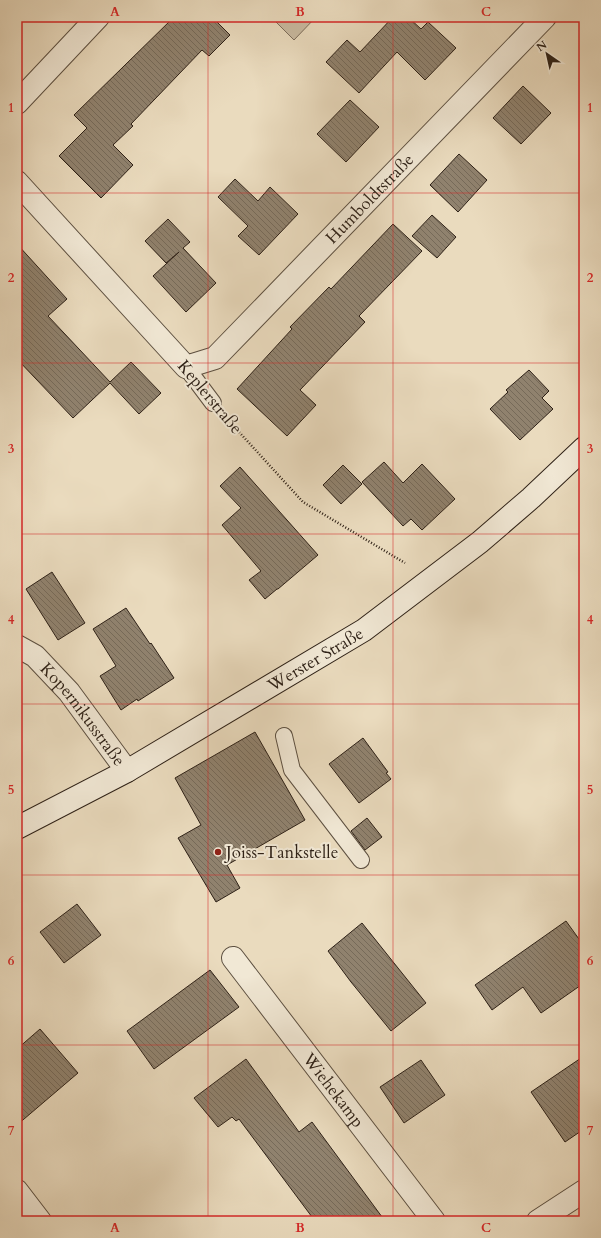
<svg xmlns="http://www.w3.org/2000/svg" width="601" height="1238" font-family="Cardo,serif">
	<defs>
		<pattern id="building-back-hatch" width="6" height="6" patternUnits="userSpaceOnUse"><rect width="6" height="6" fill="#90826e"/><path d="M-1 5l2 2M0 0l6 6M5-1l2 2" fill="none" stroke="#766a59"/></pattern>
	</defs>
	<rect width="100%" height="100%" fill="#eadbbe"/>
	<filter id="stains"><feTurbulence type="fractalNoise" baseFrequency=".005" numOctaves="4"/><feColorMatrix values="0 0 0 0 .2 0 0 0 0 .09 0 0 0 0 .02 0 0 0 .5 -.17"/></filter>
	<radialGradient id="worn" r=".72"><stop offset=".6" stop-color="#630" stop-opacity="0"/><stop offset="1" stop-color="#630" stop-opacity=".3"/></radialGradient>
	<path fill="#cabba2" stroke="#7c6e5c" d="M 271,17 L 316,17 L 294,40 Z"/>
	<path fill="url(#building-back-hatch)" stroke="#2e2117" d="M 174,17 L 212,17 L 230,35 L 209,56 L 202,50 L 131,124 L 133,126 L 113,145 L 133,165 L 101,198 L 59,156 L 87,128 L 74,115 Z
		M 393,17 L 408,17 L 421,29 L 428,22 L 456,48 L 425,80 L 397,52 L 359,93 L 326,62 L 347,40 L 360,52 Z
		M 523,86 L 551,113 L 521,144 L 493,118 Z
		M 350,100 L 379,127 L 346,162 L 317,134 Z
		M 459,154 L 487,180 L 458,212 L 430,185 Z
		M 235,179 L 258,201 L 270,187 L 298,214 L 259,255 L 238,236 L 248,226 L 218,197 Z
		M 432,215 L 456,237 L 437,258 L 412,236 Z
		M 168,219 L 190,242 L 183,248 L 216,283 L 186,312 L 153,276 L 179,252 L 166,263 L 145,241 Z
		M 393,224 L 422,251 L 359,316 L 365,322 L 300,390 L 316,405 L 287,436 L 237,389 L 292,329 L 290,327 L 329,287 L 331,289 Z
		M 17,244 L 67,299 L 48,316 L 110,382 L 131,362 L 161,393 L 139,414 L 110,383 L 73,418 L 17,359 Z
		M 529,370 L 549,391 L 542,398 L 553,409 L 520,440 L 490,409 L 508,392 L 506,390 Z
		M 384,462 L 403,483 L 422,464 L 455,499 L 422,530 L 411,519 L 403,526 L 362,482 Z
		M 343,465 L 362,484 L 341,504 L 323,485 Z
		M 240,467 L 318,555 L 278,589 L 277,589 L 265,599 L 249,580 L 261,571 L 222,525 L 241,508 L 220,486 Z
		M 52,572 L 85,623 L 58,640 L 26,589 Z
		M 126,608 L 150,644 L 151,643 L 174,678 L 138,701 L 137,699 L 121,710 L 100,676 L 116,666 L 93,629 Z
		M 255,732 L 305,820 L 227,865 L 240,888 L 216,902 L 178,838 L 201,825 L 175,778 Z
		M 363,738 L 388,772 L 386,773 L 391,779 L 359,803 L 329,764 Z
		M 367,818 L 382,837 L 365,850 L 351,831 Z
		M 77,904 L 101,935 L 64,963 L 40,932 Z
		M 566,921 L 584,946 L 584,983 L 541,1013 L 523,987 L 492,1010 L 475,985 Z
		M 362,923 L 426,1003 L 391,1031 L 351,982 L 328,951 Z
		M 210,970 L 239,1007 L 154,1069 L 127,1031 Z
		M 40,1029 L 78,1073 L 17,1125 L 17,1049 Z
		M 584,1056 L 584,1129 L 565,1142 L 531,1092 Z
		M 246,1059 L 299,1132 L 312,1122 L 385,1221 L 315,1221 L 239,1119 L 236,1121 L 232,1117 L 218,1127 L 194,1098 Z
		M 421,1060 L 445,1095 L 404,1123 L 380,1087 Z"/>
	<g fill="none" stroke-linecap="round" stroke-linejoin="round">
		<g stroke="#5d5041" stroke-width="18">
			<path id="lane" d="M 186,367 L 213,403
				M 284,736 L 292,770 L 361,860"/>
		</g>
		<g stroke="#5d5041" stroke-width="24">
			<g id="street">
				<path d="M 17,103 L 98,17"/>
				<path id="s1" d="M 17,182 L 186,367 L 215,358 L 545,17"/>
				<path id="s2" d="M 17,646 L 35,656 L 69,692 L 127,771"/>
				<path id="s3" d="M 233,958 L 434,1221"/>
				<path d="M 17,1191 L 40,1221"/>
				<path d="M 538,1221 L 584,1191"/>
			</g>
		</g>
		<g stroke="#2e2117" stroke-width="24">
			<g id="secondary">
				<path id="s4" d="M 17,828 L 127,771 L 364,630 L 480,542 L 531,498 L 584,448"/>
			</g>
		</g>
		<path stroke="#2e2117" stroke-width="2.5" stroke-dasharray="1 2" stroke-linecap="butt" d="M 229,421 L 303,502 L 405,563"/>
		<use href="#lane" stroke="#f1e8d5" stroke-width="16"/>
		<use href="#street" stroke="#f1e8d5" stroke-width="22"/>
		<use href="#secondary" stroke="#f1e8d5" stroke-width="22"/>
	</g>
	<path fill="none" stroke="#d62828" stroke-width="1" stroke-opacity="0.55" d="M 208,17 L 208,1221M 393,17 L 393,1221M 17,193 L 584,193M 17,363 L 584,363M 17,534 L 584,534M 17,704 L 584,704M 17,875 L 584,875M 17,1045 L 584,1045"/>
	<circle fill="#8f2418" stroke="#f1e8d5" stroke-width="1.5" cx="218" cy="852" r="4"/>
	<g text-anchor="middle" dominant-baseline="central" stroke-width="4" stroke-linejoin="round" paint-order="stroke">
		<g font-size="17" fill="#2e2117" stroke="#f1e8d5">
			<text stroke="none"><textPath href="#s1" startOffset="503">Humboldtstraße</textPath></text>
			<text transform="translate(210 397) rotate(50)">Keplerstraße</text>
			<text stroke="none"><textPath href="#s4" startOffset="343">Werster Straße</textPath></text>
			<text stroke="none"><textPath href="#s2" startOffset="96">Kopernikusstraße</textPath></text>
			<text stroke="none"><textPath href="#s3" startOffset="166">Wiehekamp</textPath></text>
		</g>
		<g font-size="17" fill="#2e2117" stroke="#f1e8d5" text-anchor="start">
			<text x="226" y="852">Joiss-Tankstelle</text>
		</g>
	</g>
	<rect width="601" height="1238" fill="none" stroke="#eadbbe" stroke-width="44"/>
	<g transform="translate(547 54) rotate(326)" stroke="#f1e8d5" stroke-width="3" paint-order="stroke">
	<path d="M0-3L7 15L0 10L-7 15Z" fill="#2e2117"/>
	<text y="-6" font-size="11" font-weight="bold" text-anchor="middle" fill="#2e2117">N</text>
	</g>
	<rect x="22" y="22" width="557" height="1194" fill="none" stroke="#d62828" stroke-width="1.5"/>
	<g font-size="13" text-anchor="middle" font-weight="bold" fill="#d62828">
		<text x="115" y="16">A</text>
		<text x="300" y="16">B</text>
		<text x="486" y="16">C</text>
		<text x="11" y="112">1</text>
		<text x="590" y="112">1</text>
		<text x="11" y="282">2</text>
		<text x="590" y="282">2</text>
		<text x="11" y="453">3</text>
		<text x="590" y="453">3</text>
		<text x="11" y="624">4</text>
		<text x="590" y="624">4</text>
		<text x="11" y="794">5</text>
		<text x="590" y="794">5</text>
		<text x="11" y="965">6</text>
		<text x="590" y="965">6</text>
		<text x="11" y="1135">7</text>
		<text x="590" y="1135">7</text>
		<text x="115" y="1232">A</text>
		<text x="300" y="1232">B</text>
		<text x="486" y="1232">C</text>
	</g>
	<rect width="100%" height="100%" filter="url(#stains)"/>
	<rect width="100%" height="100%" fill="url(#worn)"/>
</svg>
